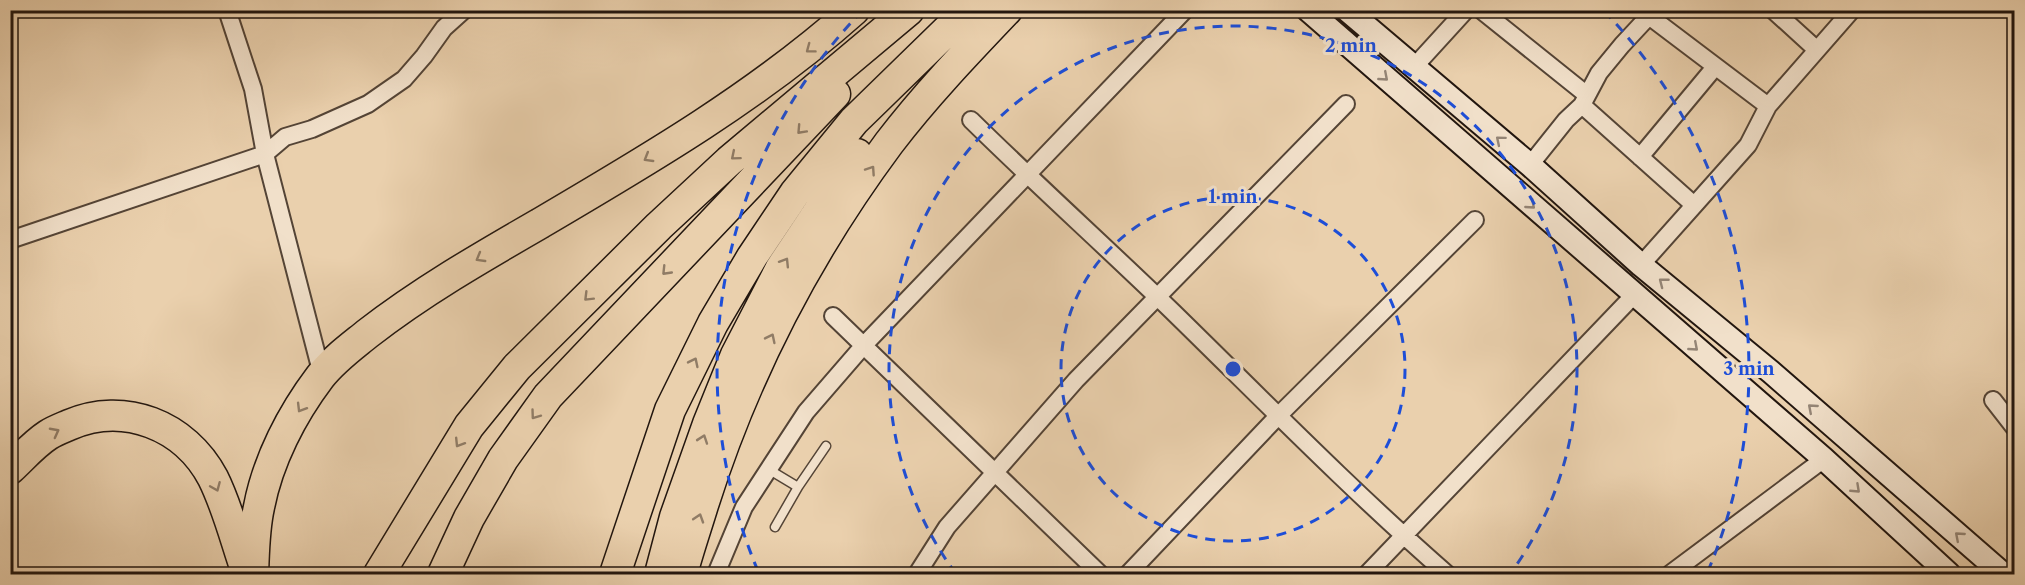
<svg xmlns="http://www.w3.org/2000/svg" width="2025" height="585" font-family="'Libre Caslon Text',serif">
	<rect width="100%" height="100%" fill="#ead0ad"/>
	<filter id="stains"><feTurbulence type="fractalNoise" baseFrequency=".00333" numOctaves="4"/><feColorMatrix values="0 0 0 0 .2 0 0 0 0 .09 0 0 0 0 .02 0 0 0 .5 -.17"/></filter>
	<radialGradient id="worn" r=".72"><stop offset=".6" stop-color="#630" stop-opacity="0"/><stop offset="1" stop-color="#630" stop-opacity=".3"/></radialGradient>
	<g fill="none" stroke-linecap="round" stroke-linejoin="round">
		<g stroke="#544436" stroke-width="11">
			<path id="lane" d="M 768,469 L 798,487
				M 775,527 L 798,487 L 826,446"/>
		</g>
		<g stroke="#544436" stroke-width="20">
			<path id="street" d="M 227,10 L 253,89 L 265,154 L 322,375
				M 1481,10 L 1587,95
				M 1773,10 L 1817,50
				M 1649,16 L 1768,106
				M 1414,67 L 1466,10
				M 1582,105 L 1694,205
				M 971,120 C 1037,185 1106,247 1172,311 C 1263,400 1352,491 1447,574
				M 1640,157 L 1715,67
				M 1530,165 L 1566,120 L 1582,105 L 1599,73 L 1622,45 L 1649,16 L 1652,10
				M 10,240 L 265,154 L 285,137 L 312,129 L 368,104 L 404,79 L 424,56 L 444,28 L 464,10
				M 1641,265 L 1748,145 L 1768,106 L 1852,10
				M 833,316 L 1100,574
				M 1993,400 L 2014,427
				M 716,574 L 744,507 L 806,412 L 864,345 L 1185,10
				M 917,574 L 947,527 L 1076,380 L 1346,104
				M 1128,574 L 1279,415 L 1475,220
				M 1367,574 L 1634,295
				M 1670,574 L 1824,459"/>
		</g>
		<g stroke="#22160f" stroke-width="26">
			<path id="secondary" d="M 1308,10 L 1824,459 L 1949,574
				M 1347,10 L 1530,165 L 1641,265 L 1771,372 L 2003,574"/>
		</g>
		<g stroke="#22160f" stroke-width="33">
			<path id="highway" d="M 10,469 C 22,458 34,444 48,435 C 54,431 62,428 69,425 C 124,401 185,425 213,478 C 228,508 236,542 247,573
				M 253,574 C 254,552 254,529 259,507 C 268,460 292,414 320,377 C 333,360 351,347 367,334 C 421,292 480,258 539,224 C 648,160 759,95 854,10
				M 379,574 L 469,426 L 517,367 L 659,226 L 729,161 L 909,10
				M 443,574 L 469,518 L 503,459 L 548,396 L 835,94
				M 615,574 L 670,410 L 713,323 L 752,257 L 795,193 L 854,121 L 968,10
				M 660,574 L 675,517 L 708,424 L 736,355 L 781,268 L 857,154
				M 682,574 C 688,551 696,528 703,505 C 744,375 808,252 889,143 C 925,96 966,53 1007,10"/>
		</g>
		<use href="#lane" stroke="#f1e0ca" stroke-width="8"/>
		<use href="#street" stroke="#f1e0ca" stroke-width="16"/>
		<use href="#secondary" stroke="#f1e0ca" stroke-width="22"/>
		<use href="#highway" stroke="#ead0ad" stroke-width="30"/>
	</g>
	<defs><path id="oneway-chevron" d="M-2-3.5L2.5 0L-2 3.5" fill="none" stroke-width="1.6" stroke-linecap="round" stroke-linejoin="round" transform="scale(1.5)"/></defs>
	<g stroke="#907c66">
		<use href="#oneway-chevron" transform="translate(810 49) rotate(143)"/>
		<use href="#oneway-chevron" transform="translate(801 130) rotate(133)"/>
		<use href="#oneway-chevron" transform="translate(735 156) rotate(140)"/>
		<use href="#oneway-chevron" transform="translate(648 158) rotate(149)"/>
		<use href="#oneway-chevron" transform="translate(871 170) rotate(-56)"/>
		<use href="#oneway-chevron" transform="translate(480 258) rotate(150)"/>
		<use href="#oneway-chevron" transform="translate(785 262) rotate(-58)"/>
		<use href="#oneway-chevron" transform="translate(666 271) rotate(134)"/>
		<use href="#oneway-chevron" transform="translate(588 297) rotate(135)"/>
		<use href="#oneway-chevron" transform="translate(771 338) rotate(-64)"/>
		<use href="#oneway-chevron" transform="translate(694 362) rotate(-64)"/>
		<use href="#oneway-chevron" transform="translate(301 408) rotate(121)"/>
		<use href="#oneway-chevron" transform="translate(535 415) rotate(126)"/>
		<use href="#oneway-chevron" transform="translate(55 432) rotate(-28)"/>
		<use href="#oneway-chevron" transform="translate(703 439) rotate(-71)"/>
		<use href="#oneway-chevron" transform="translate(459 443) rotate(122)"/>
		<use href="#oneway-chevron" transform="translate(216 487) rotate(67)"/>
		<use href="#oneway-chevron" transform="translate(699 518) rotate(-72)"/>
	</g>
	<g stroke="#948576">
		<use href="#oneway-chevron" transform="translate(1384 77) rotate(41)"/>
		<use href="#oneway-chevron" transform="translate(1500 140) rotate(-140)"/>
		<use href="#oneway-chevron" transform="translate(1531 205) rotate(41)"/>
		<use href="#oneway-chevron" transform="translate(1663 282) rotate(-142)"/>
		<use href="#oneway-chevron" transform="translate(1694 347) rotate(41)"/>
		<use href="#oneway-chevron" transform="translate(1812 408) rotate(-139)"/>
		<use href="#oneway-chevron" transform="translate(1856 489) rotate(43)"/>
		<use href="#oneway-chevron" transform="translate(1959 536) rotate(-139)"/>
	</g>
	<g fill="none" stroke="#1d4ed8" stroke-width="3" stroke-dasharray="10 8">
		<circle cx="1233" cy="369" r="172"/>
		<path d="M956 574A344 344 0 1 1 1510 574"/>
		<path d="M758 571A516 516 0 0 1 862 11M1604 11A516 516 0 0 1 1708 571"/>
	</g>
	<circle cx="1233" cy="369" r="9" fill="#1d4ed8" stroke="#f1e0ca" stroke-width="3"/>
	<g font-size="18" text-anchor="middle" font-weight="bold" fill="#1d4ed8" stroke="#f1e0ca" stroke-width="6" stroke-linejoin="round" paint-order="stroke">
		<text x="1351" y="52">2 min</text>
		<text x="1233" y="203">1 min</text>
		<text x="1749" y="375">3 min</text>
	</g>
	<rect width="2025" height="585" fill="none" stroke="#ead0ad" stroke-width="36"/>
	<rect x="12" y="12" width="2001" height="561" fill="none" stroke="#22160f" stroke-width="3"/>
	<rect x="18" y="18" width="1989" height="549" fill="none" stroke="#22160f" stroke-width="1.5"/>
	<rect width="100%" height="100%" filter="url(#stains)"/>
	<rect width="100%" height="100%" fill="url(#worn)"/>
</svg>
